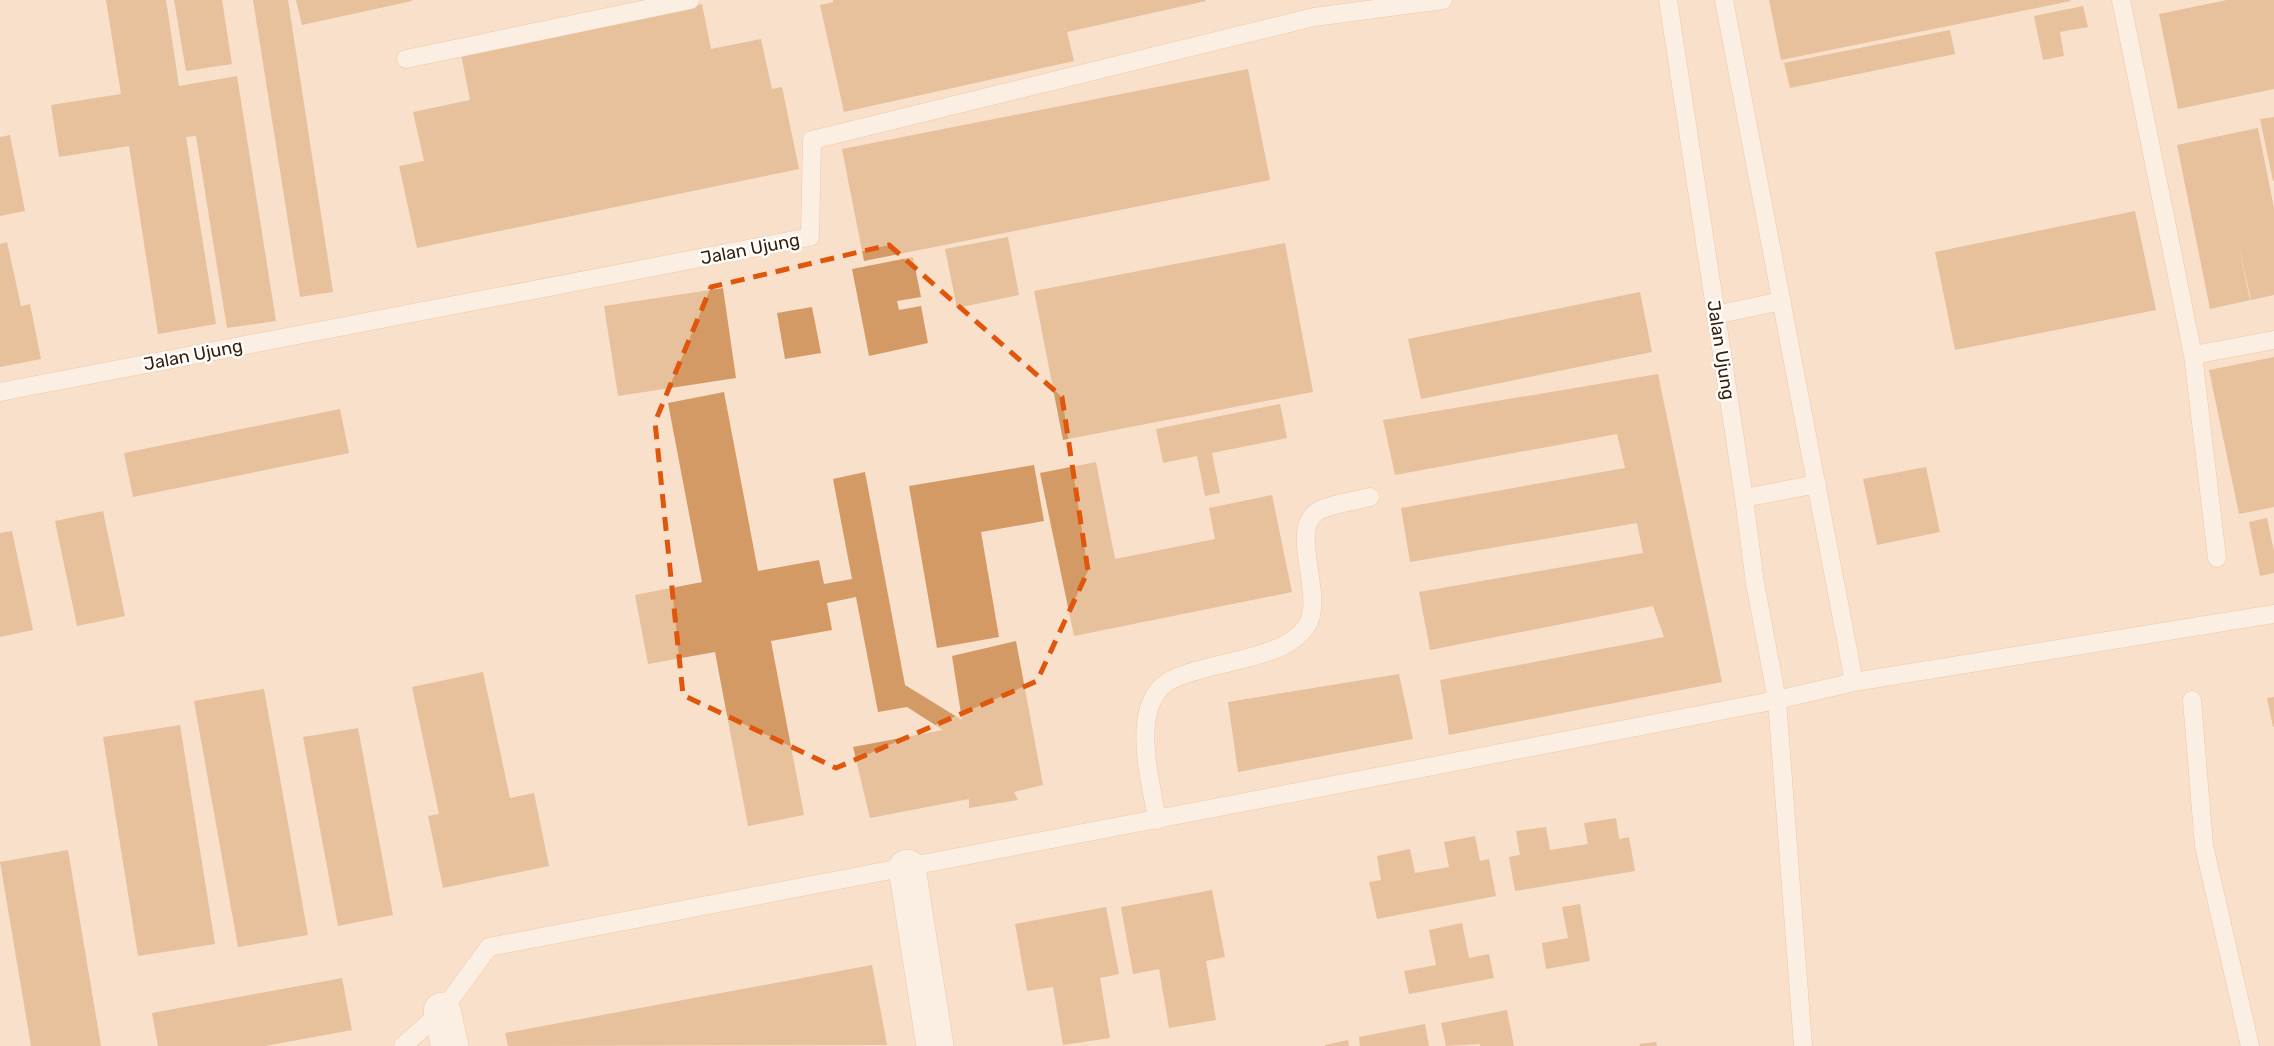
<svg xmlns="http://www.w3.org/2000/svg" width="2274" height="1046" font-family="Rubik,sans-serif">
	<rect width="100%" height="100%" fill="#f8e0cb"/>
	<path fill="#d39a65" d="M 106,0 L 166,0 L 179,86 L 237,76 L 276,321 L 227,328 L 196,136 L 186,137 L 216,324 L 158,334 L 129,146 L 59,157 L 51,105 L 121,94 Z
		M 174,0 L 222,0 L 232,64 L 186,71 Z
		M 253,0 L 288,0 L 333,292 L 300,297 Z
		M 296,0 L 412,0 L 412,1 L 302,25 Z
		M 833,0 L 1205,0 L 1206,1 L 1067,32 L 1074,61 L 844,112 L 820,5 L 833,2 Z
		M 1769,0 L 2070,0 L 2071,1 L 1781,60 Z
		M 2227,0 L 2274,0 L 2274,89 L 2178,109 L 2159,14 Z
		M 702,4 L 711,49 L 761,39 L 772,89 L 782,87 L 799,169 L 417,248 L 399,166 L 424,161 L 413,112 L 470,100 L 461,54 Z
		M 2083,6 L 2088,27 L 2060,32 L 2064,56 L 2043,60 L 2034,16 Z
		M 1950,30 L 1955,54 L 1790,88 L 1784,63 Z
		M 1248,69 L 1270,180 L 864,261 L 842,149 Z
		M 2274,117 L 2274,181 L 2273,181 L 2260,119 Z
		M 2258,128 L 2274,208 L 2274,295 L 2251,300 L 2238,243 L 2250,300 L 2210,309 L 2177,145 Z
		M 10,135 L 25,211 L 0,216 L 0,137 Z
		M 2135,211 L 2156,310 L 1955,350 L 1935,252 Z
		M 1008,237 L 1019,295 L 957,308 L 945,249 Z
		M 7,242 L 21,306 L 30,304 L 41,359 L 0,367 L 0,244 Z
		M 1285,243 L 1313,392 L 1063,440 L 1034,291 Z
		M 913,257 L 921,297 L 897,301 L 899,310 L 921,306 L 928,343 L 869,356 L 852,269 Z
		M 723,288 L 736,378 L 618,396 L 604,306 Z
		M 1640,292 L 1652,352 L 1421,399 L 1408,339 Z
		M 812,307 L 821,353 L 785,359 L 777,313 Z
		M 2274,357 L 2274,507 L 2239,514 L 2209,370 Z
		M 1658,374 L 1722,682 L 1449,735 L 1440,680 L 1664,637 L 1653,606 L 1430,650 L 1419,592 L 1643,553 L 1637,523 L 1410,562 L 1401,508 L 1625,468 L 1617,434 L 1395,475 L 1383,420 Z
		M 724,392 L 758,571 L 819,560 L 824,584 L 852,579 L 833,479 L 865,472 L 905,685 L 962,720 L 952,656 L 1016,641 L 1043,785 L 1014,792 L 1018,800 L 969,808 L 969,799 L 870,818 L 853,747 L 943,730 L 907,707 L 878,712 L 856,597 L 827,603 L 832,630 L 771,641 L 804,815 L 748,826 L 715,652 L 648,664 L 635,595 L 702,582 L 668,403 Z
		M 1280,404 L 1287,438 L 1212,453 L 1220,493 L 1205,496 L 1197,456 L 1163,463 L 1156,429 Z
		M 340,409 L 349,453 L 133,497 L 124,453 Z
		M 1096,462 L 1115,559 L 1215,539 L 1209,508 L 1272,495 L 1292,592 L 1074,636 L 1040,473 Z
		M 1034,465 L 1044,521 L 981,532 L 999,637 L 937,648 L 909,486 Z
		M 1926,467 L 1940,532 L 1877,545 L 1863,479 Z
		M 103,511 L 125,616 L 77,626 L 55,521 Z
		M 2267,518 L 2274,551 L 2274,573 L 2260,576 L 2249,522 Z
		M 12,531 L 33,630 L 0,637 L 0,533 Z
		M 483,672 L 510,798 L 534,793 L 549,866 L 443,888 L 428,816 L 439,814 L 412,687 Z
		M 1399,674 L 1413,739 L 1238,772 L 1228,702 Z
		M 264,689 L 308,935 L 238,947 L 194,701 Z
		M 2274,697 L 2274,727 L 2273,727 L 2267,698 Z
		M 180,725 L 215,944 L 138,956 L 103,737 Z
		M 358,728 L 393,915 L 338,926 L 303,737 Z
		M 1616,818 L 1619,839 L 1629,837 L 1635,871 L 1515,891 L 1509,857 L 1520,855 L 1516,831 L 1546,827 L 1550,850 L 1588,844 L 1584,823 Z
		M 1475,836 L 1480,861 L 1489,859 L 1496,896 L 1377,919 L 1369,882 L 1381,880 L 1377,856 L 1410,849 L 1415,873 L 1449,867 L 1444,842 Z
		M 68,850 L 101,1046 L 31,1046 L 0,862 Z
		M 1212,890 L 1225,957 L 1206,961 L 1216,1020 L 1169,1028 L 1159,969 L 1133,974 L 1121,907 Z
		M 1580,904 L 1590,961 L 1546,969 L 1542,943 L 1568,938 L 1562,907 Z
		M 1106,907 L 1119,974 L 1100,978 L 1110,1038 L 1063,1045 L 1053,987 L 1027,991 L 1015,924 Z
		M 1462,923 L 1469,958 L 1489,954 L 1494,978 L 1409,994 L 1404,971 L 1436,965 L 1429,930 Z
		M 872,965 L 887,1045 L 508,1046 L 505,1033 Z
		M 342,978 L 352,1030 L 265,1046 L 158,1046 L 152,1013 Z
		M 1507,1010 L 1514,1046 L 1480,1046 L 1480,1044 L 1446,1046 L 1441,1023 Z
		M 1425,1024 L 1429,1046 L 1360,1046 L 1359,1037 Z
		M 1348,1040 L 1349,1046 L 1325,1046 L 1325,1045 Z
		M 1656,1042 L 1657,1046 L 1640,1046 L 1639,1044 Z"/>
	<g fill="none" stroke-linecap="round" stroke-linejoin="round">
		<g stroke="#e5ab75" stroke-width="19">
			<path id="service" d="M 1668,0 L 1744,498 L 1755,583 L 1777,700 L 1803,1046
				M 1724,0 L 1854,682
				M 2121,0 L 2193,355 L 2217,558
				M 406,59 L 690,0
				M 1715,315 L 1782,301
				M 2193,355 L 2274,340
				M 0,392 L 810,237 L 812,140 L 1314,17 L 1443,0
				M 1744,498 L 1817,484
				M 2192,700 L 2204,846 L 2250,1046
				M 1157,820 C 1151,780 1126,699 1175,678 C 1198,668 1226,664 1251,657 C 1272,651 1293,645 1306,627 C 1327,599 1287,529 1318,511 C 1330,504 1356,501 1370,497
				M 403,1046 L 442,1011 L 489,947 L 1777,700 L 1854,682 L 2274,614"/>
		</g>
		<g stroke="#e5ab75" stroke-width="38">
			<path id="minor" d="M 907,868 L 935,1046
				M 442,1011 L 450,1046"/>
		</g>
		<use href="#service" stroke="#fff" stroke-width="18"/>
		<use href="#minor" stroke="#fff" stroke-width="37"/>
	</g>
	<path d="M0 0H2274V1046H0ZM 889,245 L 1062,397 L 1088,571 L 1037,681 L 836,768 L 683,695 L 655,422 L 711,287 Z" fill="#f8e0cb" fill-opacity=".55" fill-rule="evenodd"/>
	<path fill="none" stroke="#df560c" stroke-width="5" stroke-dasharray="14 9" stroke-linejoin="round" d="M 889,245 L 1062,397 L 1088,571 L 1037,681 L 836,768 L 683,695 L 655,422 L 711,287 Z"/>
	<g text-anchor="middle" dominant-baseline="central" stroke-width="5" stroke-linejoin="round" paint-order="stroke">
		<g font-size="18" fill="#351f09" stroke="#fff">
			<text transform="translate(750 249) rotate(-11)">Jalan Ujung</text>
			<text transform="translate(1721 350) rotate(81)">Jalan Ujung</text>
			<text transform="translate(193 355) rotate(-11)">Jalan Ujung</text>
		</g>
	</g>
</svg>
